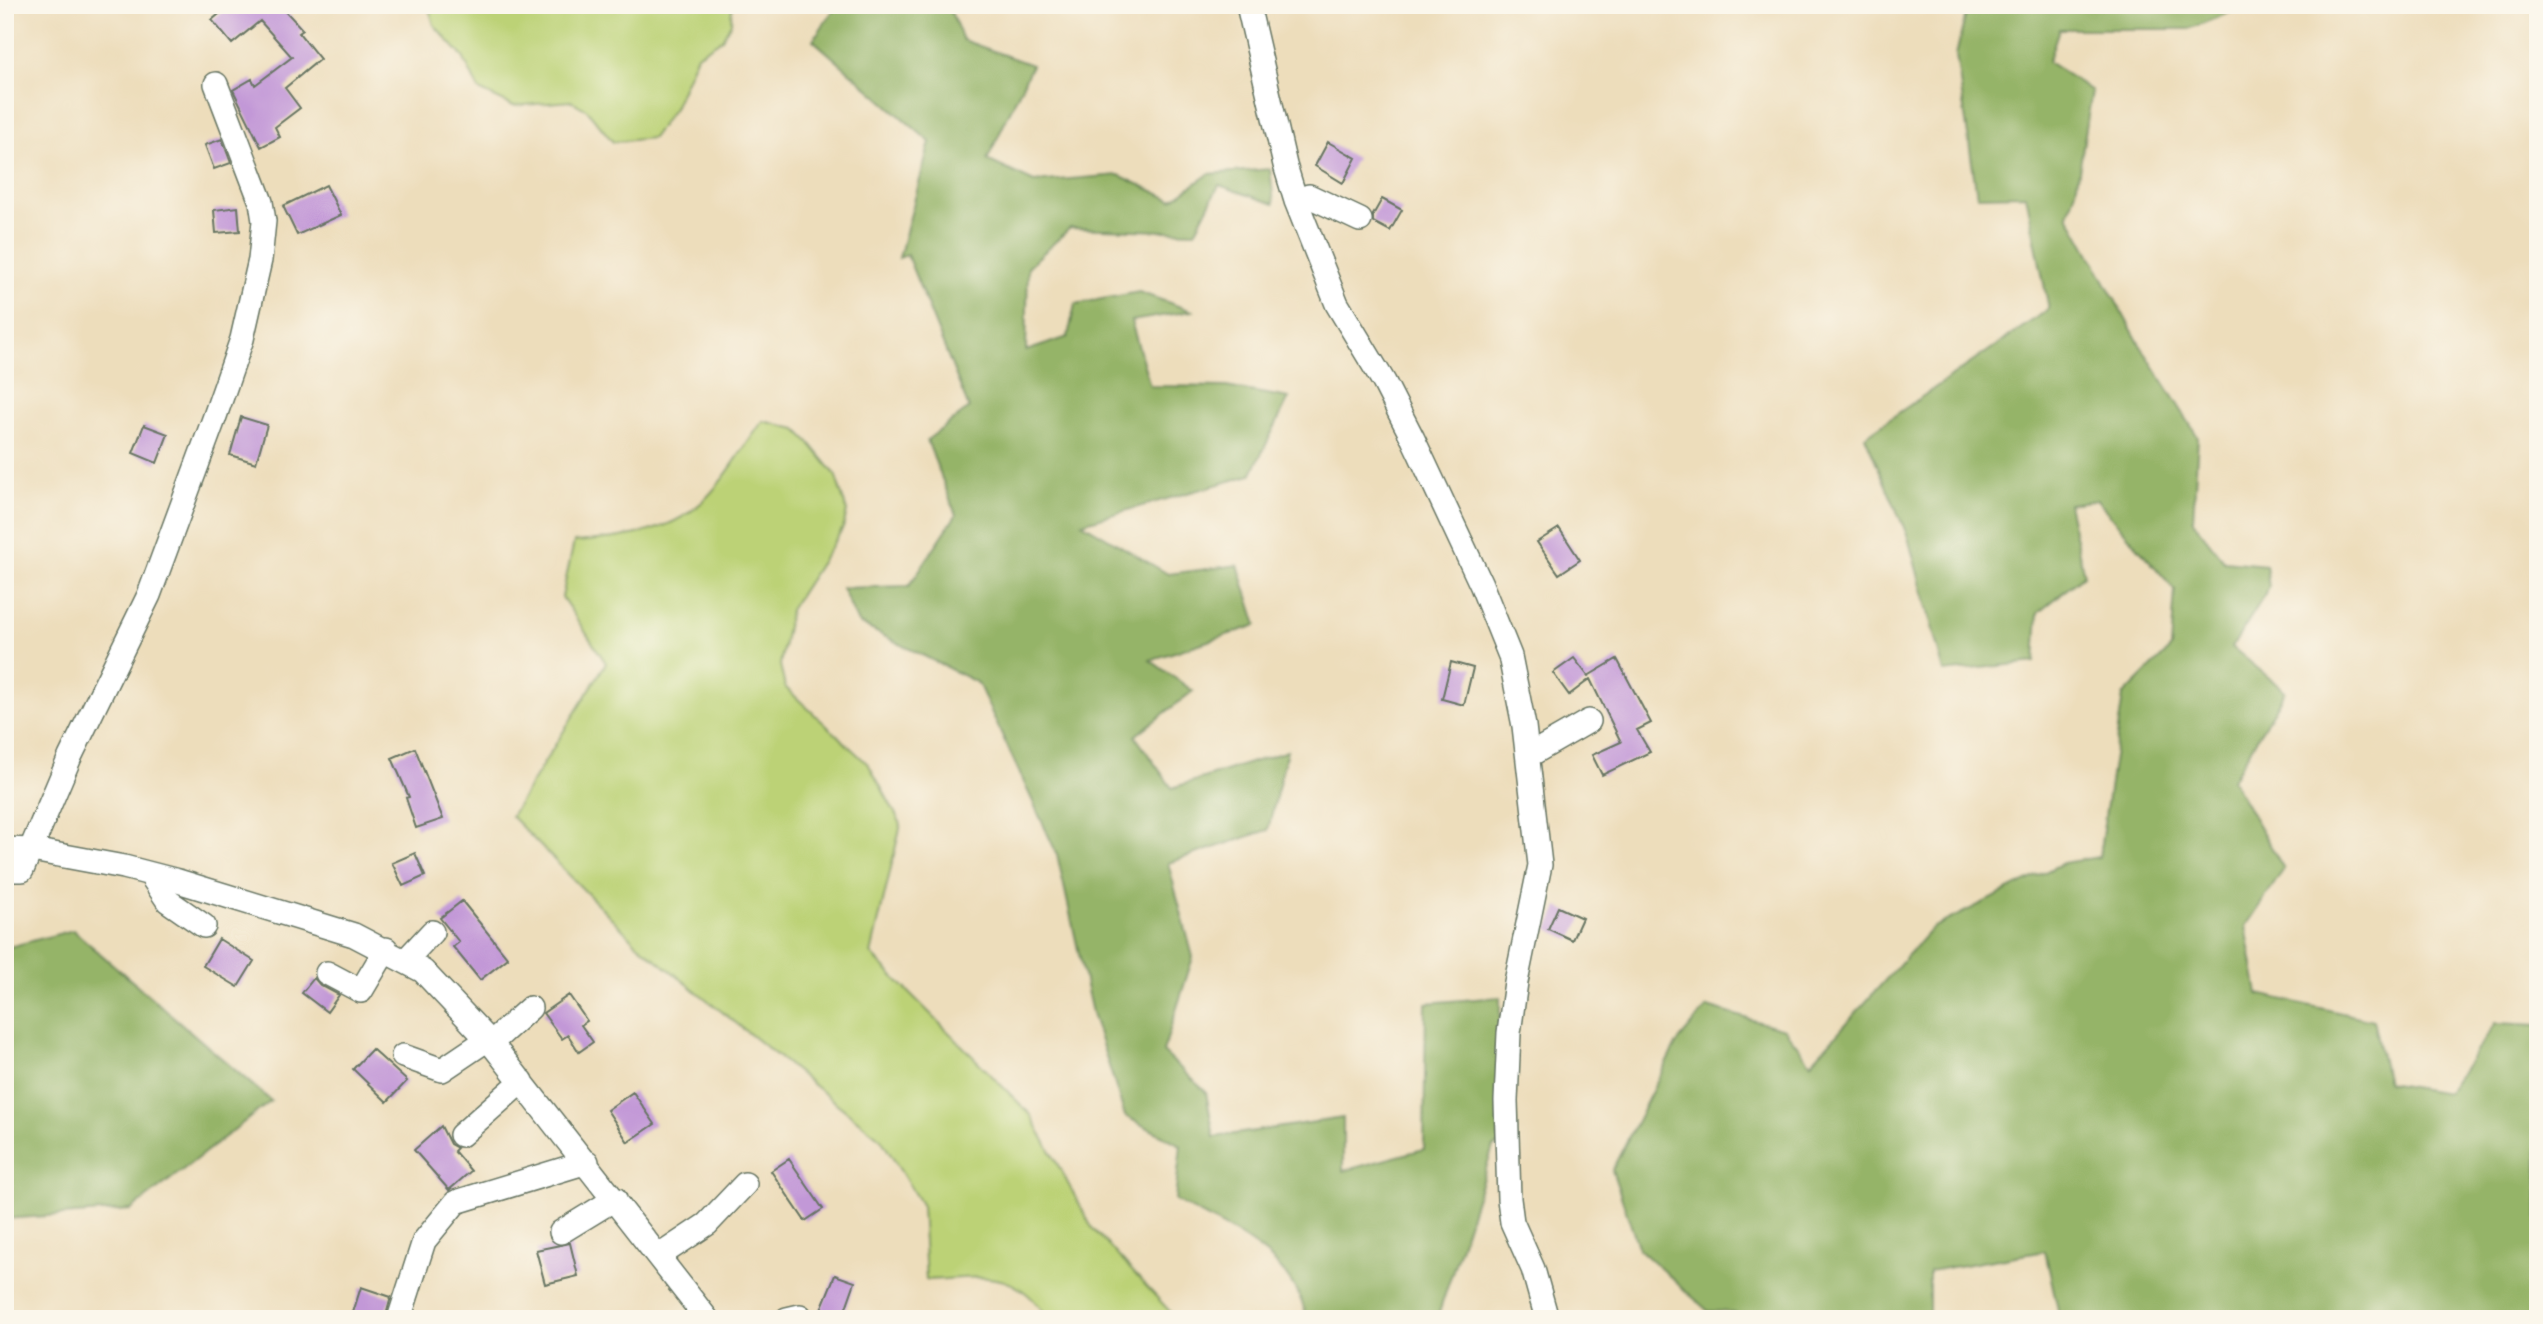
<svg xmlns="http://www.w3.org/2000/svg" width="2543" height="1324" font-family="'IM FELL French Canon',serif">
	<rect width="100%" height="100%" fill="#fbf7ec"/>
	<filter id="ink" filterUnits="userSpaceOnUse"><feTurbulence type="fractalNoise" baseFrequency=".0143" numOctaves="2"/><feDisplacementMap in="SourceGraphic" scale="14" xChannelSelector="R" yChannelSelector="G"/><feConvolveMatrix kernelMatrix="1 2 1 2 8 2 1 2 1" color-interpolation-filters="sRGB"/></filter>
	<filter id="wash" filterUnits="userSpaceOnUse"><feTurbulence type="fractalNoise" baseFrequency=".00686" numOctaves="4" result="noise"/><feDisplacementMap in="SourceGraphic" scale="28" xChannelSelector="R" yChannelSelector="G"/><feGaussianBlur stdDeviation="1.57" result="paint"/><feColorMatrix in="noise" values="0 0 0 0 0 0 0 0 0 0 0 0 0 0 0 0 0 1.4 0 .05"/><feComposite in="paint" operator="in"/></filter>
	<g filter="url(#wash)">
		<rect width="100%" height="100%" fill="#edddbb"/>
		<path fill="#bcd276" stroke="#6e8855" stroke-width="2" d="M 428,5 L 732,5 L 731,23 L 722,39 L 697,55 L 674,108 L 652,138 L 613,142 L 587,110 L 571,101 L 513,106 L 479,90 L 463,57 L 434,25 Z
			M 763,421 L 796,429 L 809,442 L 835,474 L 847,511 L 843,528 L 790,610 L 780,665 L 785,687 L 869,765 L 901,824 L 871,954 L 1031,1115 L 1092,1228 L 1177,1319 L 1048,1319 C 1015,1266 981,1278 926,1280 L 922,1206 L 881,1139 L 636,943 L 511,816 L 606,663 L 562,597 L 574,542 C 617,539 668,534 701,503 C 725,481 743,447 763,421 Z"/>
		<path fill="#95b467" stroke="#5a784e" stroke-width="2" d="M 837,5 L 948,5 L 963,40 L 1032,65 L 987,160 L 1034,182 L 1119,175 L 1172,200 L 1209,174 L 1270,169 L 1274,204 L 1219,185 L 1195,232 L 1070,228 L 1028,267 L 1026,351 L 1068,337 L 1075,304 L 1139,292 L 1192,311 L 1131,321 L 1150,386 L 1226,387 L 1289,398 L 1251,475 L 1082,523 L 1168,574 L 1238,565 L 1257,625 L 1150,660 L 1193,691 L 1135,736 L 1172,788 L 1287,751 L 1268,830 L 1168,863 L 1193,957 L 1163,1052 L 1206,1092 L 1214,1137 L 1343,1118 L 1343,1171 L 1424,1149 L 1426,1003 L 1500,997 L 1499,1145 L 1493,1147 L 1437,1319 L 1307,1319 C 1292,1253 1229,1231 1175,1200 L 1181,1145 L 1125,1116 L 1092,1013 L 1057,854 L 978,683 L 858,623 L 842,588 L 909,586 L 956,515 L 927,440 L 969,408 L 907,255 L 899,258 L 930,142 L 813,40 Z
			M 1968,5 L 2248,5 L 2189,29 L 2059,29 L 2048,62 L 2092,91 L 2076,190 L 2068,215 L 2139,343 L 2198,437 L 2193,521 L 2224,561 L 2266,565 L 2269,588 L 2232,647 L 2285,691 L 2232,780 L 2284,869 L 2246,926 L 2258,994 L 2373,1020 L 2387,1083 L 2447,1093 L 2496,1023 L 2538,1025 L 2538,1319 L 2060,1319 L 2045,1251 L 1929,1271 L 1929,1319 L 1745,1319 L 1734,1312 L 1708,1311 L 1639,1249 L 1612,1170 L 1676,1044 L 1707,1007 L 1784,1029 L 1811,1063 L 1932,928 L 2063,863 L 2099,857 L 2123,696 L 2171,648 L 2175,590 L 2097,500 L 2068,504 L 2084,575 L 2038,613 L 2035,662 L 1944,672 L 1908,537 L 1865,436 L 2049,309 L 2026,195 L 1977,196 L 1956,55 Z
			M 73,930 L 271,1101 L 131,1210 L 5,1219 L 5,948 Z"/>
		<g id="blocks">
			<path fill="#c298d7" d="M 230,5 L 280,5 L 303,30 L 299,33 L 320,59 L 285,88 L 300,108 L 275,127 L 280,137 L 261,147 L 233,90 L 252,79 L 255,85 L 292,57 L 260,21 L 232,44 L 212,20 Z
				M 222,139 L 231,163 L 214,169 L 205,145 Z
				M 1328,142 L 1356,158 L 1343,183 L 1315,166 Z
				M 326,185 L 341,215 L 297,235 L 283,206 Z
				M 1382,199 L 1402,210 L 1390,231 L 1373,222 L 1373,215 Z
				M 238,207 L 240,231 L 216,233 L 214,210 Z
				M 241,417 L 267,425 L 256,463 L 230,455 Z
				M 144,425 L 168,434 L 157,463 L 133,453 Z
				M 1559,528 L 1580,560 L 1559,574 L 1537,542 Z
				M 1574,658 L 1588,676 L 1617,659 L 1651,723 L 1637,730 L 1650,752 L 1602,775 L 1592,755 L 1621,742 L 1590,679 L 1569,695 L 1553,673 Z
				M 1451,662 L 1473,668 L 1464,705 L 1442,699 Z
				M 415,748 L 443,819 L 416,828 L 406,798 L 409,797 L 392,758 Z
				M 415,853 L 425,876 L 403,886 L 392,863 Z
				M 462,901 L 508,958 L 480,980 L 453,947 L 459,942 L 440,918 Z
				M 1558,907 L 1582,918 L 1572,940 L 1548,929 Z
				M 219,939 L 254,961 L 238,987 L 203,966 Z
				M 314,978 L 320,985 L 339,995 L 327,1012 L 302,993 Z
				M 569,995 L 587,1021 L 581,1025 L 593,1042 L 579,1052 L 568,1035 L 562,1039 L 543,1013 Z
				M 372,1049 L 407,1081 L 387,1102 L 353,1069 Z
				M 633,1092 L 655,1124 L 628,1142 L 607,1110 Z
				M 441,1126 L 450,1144 L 457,1148 L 454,1151 L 471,1171 L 449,1190 L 414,1150 Z
				M 789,1159 L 823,1209 L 805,1221 L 771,1171 Z
				M 570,1243 L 578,1276 L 545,1284 L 536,1250 Z
				M 835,1275 L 855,1282 L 842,1319 L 817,1319 Z
				M 361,1287 L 391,1297 L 385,1319 L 351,1319 Z"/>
		</g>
	</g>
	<g filter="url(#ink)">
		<use href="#blocks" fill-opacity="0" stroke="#677563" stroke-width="2"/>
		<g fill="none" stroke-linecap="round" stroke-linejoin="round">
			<g stroke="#677563" stroke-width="26">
				<path id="minor" d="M 1248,5 L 1285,165 L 1296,201 L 1337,304 L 1384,382 L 1413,439 L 1481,584 L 1510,656 L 1524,726 L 1540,865 L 1516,982 L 1509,1033 L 1506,1101 L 1509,1199 L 1512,1222 L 1533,1269 L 1547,1319
					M 1296,201 L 1309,196 L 1360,220
					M 1528,756 L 1589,721
					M 5,849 L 32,850 L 124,867 L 178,881 L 354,935 L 423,971 L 491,1043 L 707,1319
					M 5,870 L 22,870 L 70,757 L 149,595 L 214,419 L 242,339 L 260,260 L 264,221 L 261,202 L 216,84
					M 150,874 L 168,901 L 204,926
					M 405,961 L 432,932
					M 327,973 L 361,991 L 386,949
					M 491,1043 L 530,1008
					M 403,1056 L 442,1070 L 488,1039
					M 461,1135 L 522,1081
					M 561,1232 L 615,1199
					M 659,1256 L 707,1224 L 745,1184
					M 399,1319 L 424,1241 L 456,1202 L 587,1162
					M 787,1319 L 800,1316"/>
			</g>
			<use href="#minor" stroke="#fff" stroke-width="23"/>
		</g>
	</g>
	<rect width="2543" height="1324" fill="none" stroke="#fbf7ec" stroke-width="28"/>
</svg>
